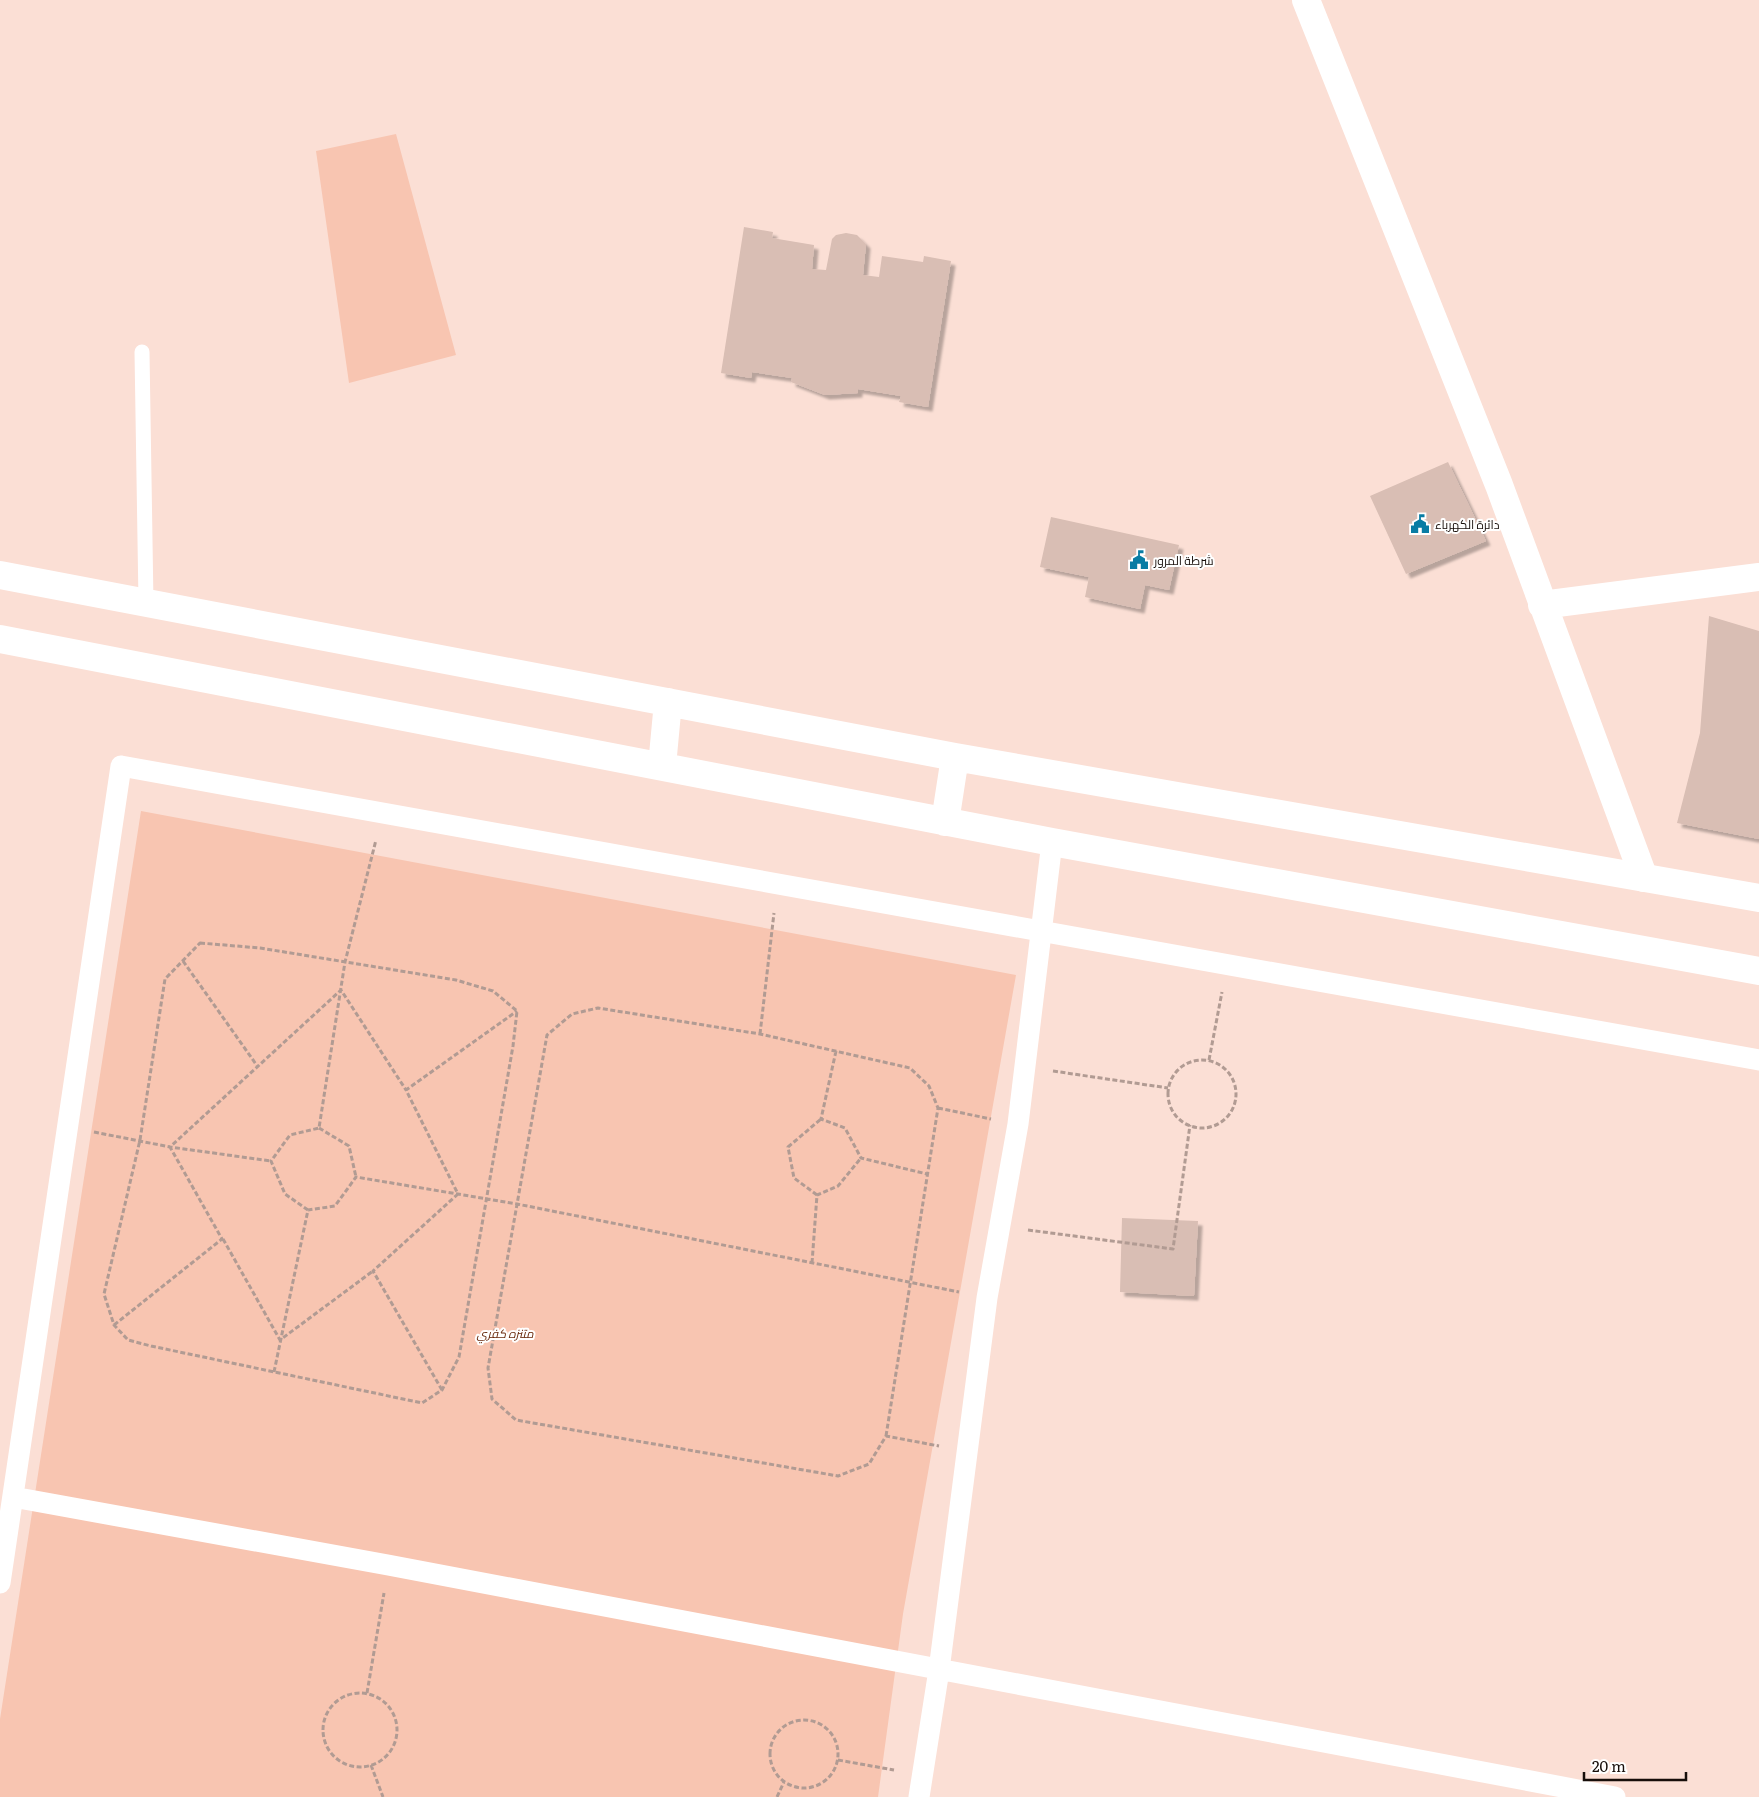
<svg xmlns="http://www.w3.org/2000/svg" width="1759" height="1797" font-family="Literata,Cairo,serif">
	<defs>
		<filter id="shadow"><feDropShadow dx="4.5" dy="4.5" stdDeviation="1" flood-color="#0004"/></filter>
	</defs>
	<rect width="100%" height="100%" fill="#fbdfd5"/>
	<path fill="#f8c5b1" d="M 396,134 L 456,355 L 349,383 L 316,151 Z
		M 141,811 L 1016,975 L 903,1614 L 878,1797 L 0,1797 L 0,1719 Z"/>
	<path fill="#d9beb4" filter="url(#shadow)" d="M 744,227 L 773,232 L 772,238 L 814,245 L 812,269 L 826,270 L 832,239 L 836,235 L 846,233 L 857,235 L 866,244 L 863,275 L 879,277 L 882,256 L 923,262 L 924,256 L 951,261 L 928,407 L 899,402 L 901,396 L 858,389 L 858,393 L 825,395 L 791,382 L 792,378 L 752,372 L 751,378 L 721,373 Z
		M 1448,462 L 1486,541 L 1406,574 L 1370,496 Z
		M 1051,517 L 1179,545 L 1169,590 L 1145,585 L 1140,609 L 1085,597 L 1089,577 L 1040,567 Z
		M 1709,616 L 1759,631 L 1759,839 L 1677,823 L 1700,733 Z
		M 1122,1218 L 1198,1221 L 1194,1296 L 1120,1292 Z"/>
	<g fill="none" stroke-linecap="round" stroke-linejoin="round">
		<path stroke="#b19b93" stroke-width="3" stroke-dasharray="5 2.5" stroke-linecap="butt" d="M 200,943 L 260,948 L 456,980 L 493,991 L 517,1011 L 513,1046 L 459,1357 L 442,1390 L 422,1403 L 151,1346 L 128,1340 L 114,1325 L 104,1294 L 140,1140 L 165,979 Z
			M 183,961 L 258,1067
			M 760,1034 L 774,913
			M 836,1051 L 821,1119 L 845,1128 L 861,1158 L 927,1174
			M 1209,1060 L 1222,992
			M1168 1094a34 34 0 1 1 68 0a34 34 0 1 1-68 0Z
			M 1053,1071 L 1168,1088
			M 938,1108 L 991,1119
			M 319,1128 L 349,1146 L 356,1177
			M 94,1132 L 170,1147 L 271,1161
			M 817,1195 L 794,1178 L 788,1147 L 821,1119
			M 308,1210 L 285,1194 L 271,1161 L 290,1135 L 319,1128 L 345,962 L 376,840
			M 1028,1230 L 1173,1249 L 1190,1125
			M 223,1239 L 280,1340 L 373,1271
			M 812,1263 L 817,1195 L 838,1186 L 861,1158
			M 114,1325 L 222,1239 L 170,1147 L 341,990 L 406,1090
			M 274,1372 L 308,1210 L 335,1206 L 356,1177 L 517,1204 L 959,1292
			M 442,1390 L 373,1271 L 458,1194 L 406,1090 L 517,1011
			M 886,1436 L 938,1108 L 929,1086 L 910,1068 L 760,1034 L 598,1008 L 572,1014 L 547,1035 L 488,1368 L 492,1399 L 516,1420 L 838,1476 L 869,1464 L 886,1436 L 939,1446
			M 367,1693 L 384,1593
			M323 1730a37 37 0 1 1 74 0a37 37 0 1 1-74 0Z
			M770 1754a34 34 0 1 1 68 0a34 34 0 1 1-68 0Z
			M 838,1760 L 894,1770
			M 371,1765 L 383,1797
			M 777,1797 L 784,1782"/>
		<path stroke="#fff" stroke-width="15" d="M 142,352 L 146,603"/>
		<path stroke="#fff" stroke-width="21" d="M 13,1497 L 388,1565 L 1615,1797
			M 0,1583 L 121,766 L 1759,1060
			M 919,1797 L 939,1670 L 987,1298 L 1018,1124 L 1052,842"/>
		<path stroke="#fff" stroke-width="28" d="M 1306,0 L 1499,485 L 1644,878
			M 1542,605 L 1759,577"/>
		<path stroke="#fff" stroke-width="28" d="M 0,575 L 955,757 L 1759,898
			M 0,639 L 1052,842 L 1759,971
			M 662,766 L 668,702
			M 945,822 L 955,757"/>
	</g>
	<defs>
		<g id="civic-bare" transform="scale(1.5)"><path d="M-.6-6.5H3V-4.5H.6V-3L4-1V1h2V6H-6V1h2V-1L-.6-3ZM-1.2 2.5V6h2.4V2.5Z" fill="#087ca4" stroke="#fff" stroke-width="2.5" paint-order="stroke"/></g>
	</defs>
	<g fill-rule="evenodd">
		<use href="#civic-bare" x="1420" y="524"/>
		<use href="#civic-bare" x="1139" y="560"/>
	</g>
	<g text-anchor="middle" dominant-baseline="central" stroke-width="4" stroke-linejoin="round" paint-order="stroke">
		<g font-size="12" fill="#170e0a" stroke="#fff" text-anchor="start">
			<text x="1435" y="524">دائرة الكهرباء</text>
			<text x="1154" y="560">شرطة المرور</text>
		</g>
		<g font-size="12" font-style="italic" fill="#69290c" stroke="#fff">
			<text x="505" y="1333">متنزه كفري</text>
		</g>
	</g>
	<path d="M1584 1772v8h102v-8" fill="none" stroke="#170e0a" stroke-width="2.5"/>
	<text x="1592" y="1772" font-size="15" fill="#170e0a" stroke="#ffffff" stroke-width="4" paint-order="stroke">20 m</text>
</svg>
